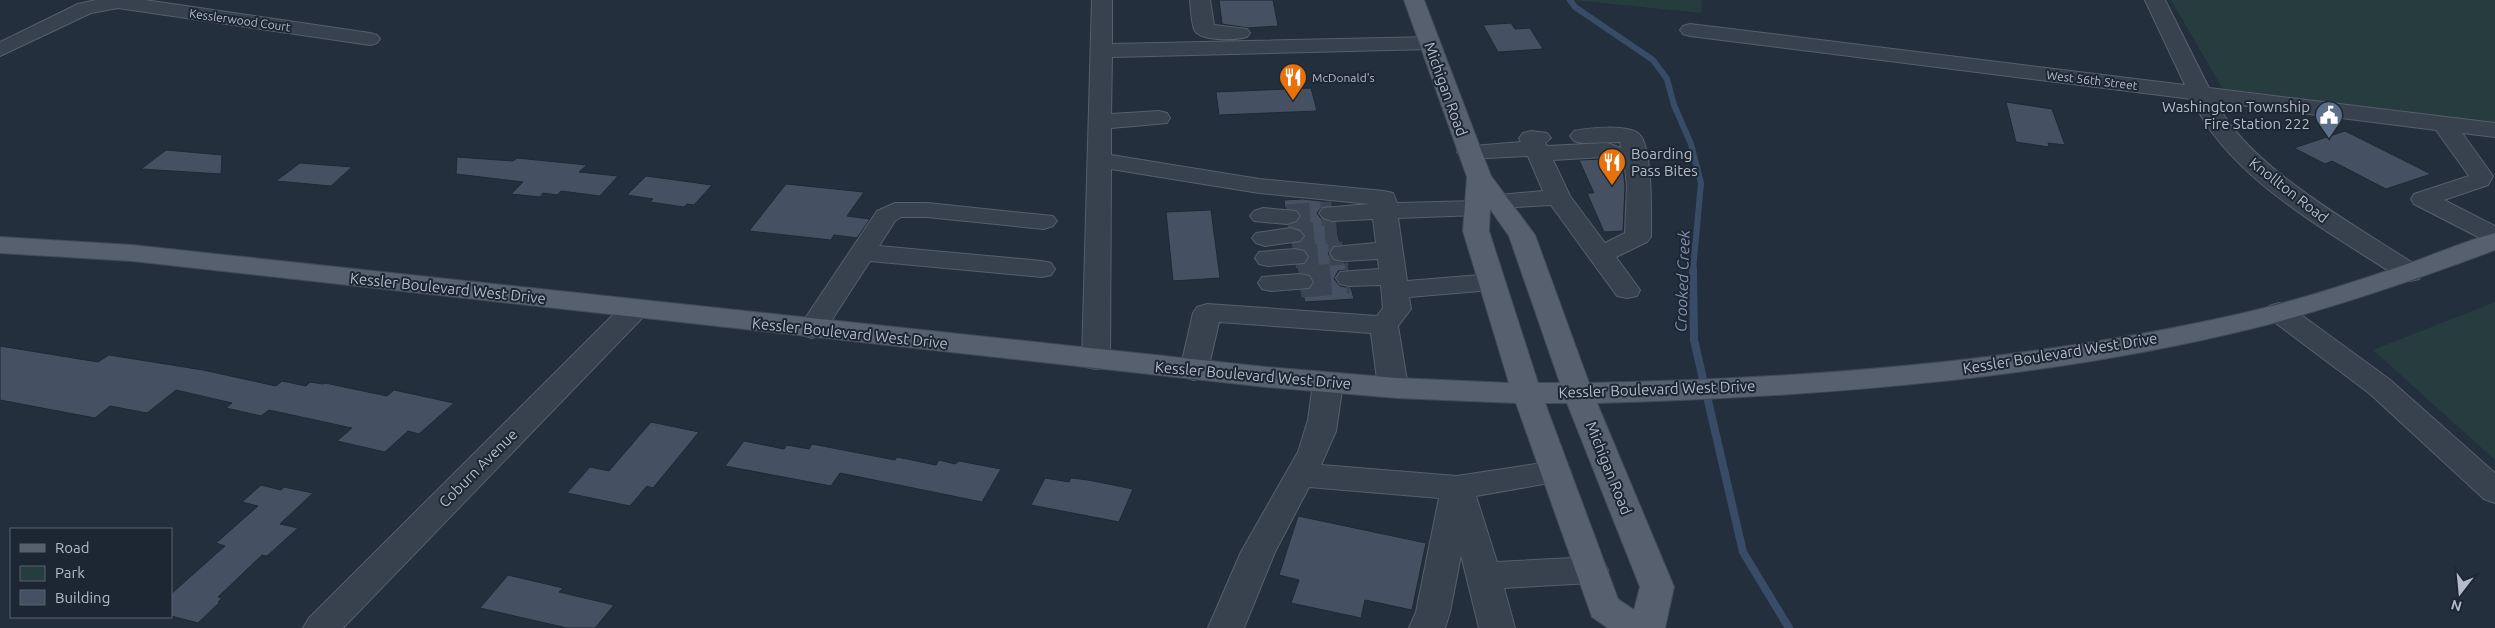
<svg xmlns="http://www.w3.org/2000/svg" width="2495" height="628" font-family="Ubuntu,sans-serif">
	<rect width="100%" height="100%" fill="#242f3e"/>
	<path fill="#263c3f" d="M 1572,0 L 1702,0 L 1701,13 Z
		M 2171,0 L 2495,0 L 2495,124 L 2223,89 Z
		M 2495,302 L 2495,460 L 2373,350 Z"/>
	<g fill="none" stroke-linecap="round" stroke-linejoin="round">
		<path stroke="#394c67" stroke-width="6" d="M 1570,0 L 1575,7 L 1653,60 L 1667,79 L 1674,105 L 1691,144 L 1701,183 L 1693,270"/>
		<path stroke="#394c67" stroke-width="8" d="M 1693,269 L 1694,340 L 1743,552 L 1789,628"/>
	</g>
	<path fill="#455162" stroke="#1f2835" d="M 1219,0 L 1273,0 L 1278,26 L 1248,28 L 1222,24 Z
		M 1511,23 L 1515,29 L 1530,28 L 1543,49 L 1498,52 L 1483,25 Z
		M 1311,88 L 1317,111 L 1219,115 L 1216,92 Z
		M 2006,102 L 2052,109 L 2065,145 L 2048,143 L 2049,147 L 2016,142 Z
		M 2345,131 L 2431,174 L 2386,189 L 2332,161 L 2325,164 L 2294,148 Z
		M 166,150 L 222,155 L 221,174 L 141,169 Z
		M 457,157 L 513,161 L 517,158 L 587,165 L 579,172 L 618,176 L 600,196 L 561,191 L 557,195 L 543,193 L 540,197 L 511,194 L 523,182 L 456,174 Z
		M 1603,159 L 1623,169 L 1625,186 L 1623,231 L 1604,232 L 1587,193 L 1594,193 L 1579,160 Z
		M 300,163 L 352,167 L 331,186 L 276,181 Z
		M 646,176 L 712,185 L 694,205 L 687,204 L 684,207 L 650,202 L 653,199 L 627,195 Z
		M 786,184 L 864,192 L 847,216 L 870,219 L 857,238 L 834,235 L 831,240 L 749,231 Z
		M 1303,199 L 1329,202 L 1330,205 L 1322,207 L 1317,213 L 1322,220 L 1335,223 L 1340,245 L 1332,246 L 1328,254 L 1334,261 L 1345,263 L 1346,270 L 1338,271 L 1334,279 L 1340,286 L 1351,288 L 1354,299 L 1305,302 L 1302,290 L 1311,289 L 1315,281 L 1309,274 L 1298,272 L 1297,265 L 1306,264 L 1310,256 L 1306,250 L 1293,247 L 1292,244 L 1301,242 L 1306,236 L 1301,229 L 1289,225 L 1297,222 L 1302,216 L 1296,209 L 1285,208 L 1284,200 Z
		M 1211,210 L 1220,278 L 1173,281 L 1166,212 Z
		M 0,346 L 98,362 L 109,355 L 203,370 L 276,386 L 282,381 L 306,386 L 310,382 L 323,384 L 325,383 L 387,396 L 394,390 L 454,403 L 419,434 L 408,431 L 385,452 L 337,441 L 352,428 L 269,410 L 261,416 L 226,408 L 232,403 L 176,390 L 147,413 L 110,406 L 95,418 L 0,400 Z
		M 651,422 L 699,432 L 653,488 L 647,486 L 630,506 L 567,493 L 590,467 L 609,471 Z
		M 744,441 L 784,449 L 787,445 L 809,449 L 812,444 L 895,460 L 897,457 L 936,465 L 939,460 L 955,464 L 959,461 L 1001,469 L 982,502 L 840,473 L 831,486 L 725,466 Z
		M 1045,478 L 1069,482 L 1071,478 L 1088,480 L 1133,489 L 1119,522 L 1031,505 Z
		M 261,485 L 281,490 L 284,487 L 313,493 L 280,524 L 298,528 L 267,556 L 262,555 L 218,597 L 222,598 L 218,602 L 220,602 L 198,623 L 171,616 L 171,594 L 225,546 L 216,543 L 258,506 L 242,502 Z
		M 1298,516 L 1426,543 L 1412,610 L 1365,600 L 1361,618 L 1291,603 L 1299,580 L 1279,575 Z
		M 508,575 L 563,588 L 559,592 L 614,605 L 595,628 L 567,628 L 480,608 Z"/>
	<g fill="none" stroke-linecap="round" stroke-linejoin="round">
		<path stroke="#3a4453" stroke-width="23" stroke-dasharray="23 11" stroke-linecap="butt" d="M 1287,216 L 1332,213
			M 1291,236 L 1337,232
			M 1295,257 L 1343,253"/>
		<path stroke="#3a4453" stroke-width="31" stroke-dasharray="31 15" stroke-linecap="butt" d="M 1300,282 L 1349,278"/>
		<g stroke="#565f6c" stroke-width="2">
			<path id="minor" d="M 96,0 L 145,0 L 370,33 L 377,35 L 380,39 L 377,43 L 370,45 L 118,8 L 91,13 L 0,56 L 0,42 L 78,4 Z
				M 1092,0 L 1112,0 L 1112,44 L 1430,37 L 1437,39 L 1440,43 L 1437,47 L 1430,49 L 1112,57 L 1111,114 L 1159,111 L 1167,113 L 1170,118 L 1167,123 L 1111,128 L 1111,155 L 1259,179 L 1384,191 L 1393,193 L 1397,203 L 1477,201 L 1486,203 L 1488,196 L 1543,191 L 1528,156 L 1469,159 L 1461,157 L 1457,152 L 1461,147 L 1521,142 L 1519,138 L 1523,133 L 1531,131 L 1547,133 L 1551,138 L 1545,143 L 1547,146 L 1607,143 L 1621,148 L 1620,142 L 1582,143 L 1574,141 L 1570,136 L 1574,131 C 1588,128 1627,124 1639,134 C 1653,146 1651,217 1651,237 L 1647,242 L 1616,257 L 1640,290 L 1637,296 L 1627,298 L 1617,296 L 1551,205 L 1497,208 L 1488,206 L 1486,213 L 1477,215 L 1398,218 L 1407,281 L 1492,274 L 1501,276 L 1505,282 L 1501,288 L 1492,290 L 1409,297 L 1411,309 L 1398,326 L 1408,387 L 1403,394 L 1393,397 L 1383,394 L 1378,387 L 1371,333 L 1219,322 L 1208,370 L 1204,377 L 1194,380 L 1184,377 L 1180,370 L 1193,313 L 1197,307 L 1207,304 L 1377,316 L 1383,308 L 1381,285 L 1349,286 L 1340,284 L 1336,278 L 1340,272 L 1379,269 L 1378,259 L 1343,261 L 1334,259 L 1330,253 L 1334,247 L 1376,243 L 1373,219 L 1332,221 L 1323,218 L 1319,213 L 1323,208 L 1370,204 L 1259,193 L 1111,169 L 1110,360 L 1106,367 L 1096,369 L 1086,367 L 1082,360 ZM 1603,157 L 1625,168 L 1627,186 L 1625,233 L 1605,243 L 1570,196 L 1553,160 Z
				M 1190,0 L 1210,0 L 1214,25 L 1247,29 L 1250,33 L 1247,37 C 1236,40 1198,42 1194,29 C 1191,20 1191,9 1190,0 Z
				M 2145,0 L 2165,0 L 2209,88 L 2495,123 L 2495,137 L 2462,133 L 2493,176 L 2488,185 L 2444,200 L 2495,226 L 2495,244 L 2486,241 L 2414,204 L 2411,199 L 2414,194 L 2469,176 L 2436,130 L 2216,102 C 2249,168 2358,227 2419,267 L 2423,273 L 2419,279 L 2410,281 L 2401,279 C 2329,231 2230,180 2192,99 L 1690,36 L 1683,34 L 1680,30 L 1683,26 L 1690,24 L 2185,85 Z
				M 895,203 L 927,203 L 1053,216 L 1057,221 L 1053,226 L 1044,229 L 927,217 L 901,217 L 895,221 L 879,246 L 1042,261 L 1051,263 L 1055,269 L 1051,275 L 1042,277 L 870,261 L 822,335 L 812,338 L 802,335 L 798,329 L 877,211 Z
				M 1263,208 L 1296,211 L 1300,216 L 1296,221 L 1287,224 L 1254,221 L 1250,216 L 1254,211 Z
				M 1291,228 L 1300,231 L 1304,236 L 1300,241 L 1265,246 L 1256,243 L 1252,238 L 1256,233 Z
				M 1295,249 L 1304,251 L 1308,257 L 1304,263 L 1268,266 L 1259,264 L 1255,258 L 1259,252 Z
				M 1300,274 L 1309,276 L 1313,282 L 1309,288 L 1271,291 L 1262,289 L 1258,283 L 1262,277 Z
				M 635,300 L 645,303 L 649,309 L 645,315 L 343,628 L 303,628 L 309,618 L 625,303 Z
				M 2279,303 L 2289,306 L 2389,379 L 2495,473 L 2495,503 L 2484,499 L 2369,393 L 2269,318 L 2265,312 L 2269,306 Z
				M 1328,373 L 1338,376 L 1343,383 L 1336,431 L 1321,465 L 1457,476 L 1555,461 L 1566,464 L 1571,472 L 1566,480 L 1476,496 L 1497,562 L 1591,557 L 1603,561 L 1608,570 L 1603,579 L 1591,583 L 1504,588 L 1515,628 L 1479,628 L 1461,555 L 1450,612 L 1445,628 L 1409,628 L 1416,612 L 1439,498 L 1309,487 L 1275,552 L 1244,628 L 1208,628 L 1241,552 L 1298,452 L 1308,420 L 1313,383 L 1318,376 Z"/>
		</g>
		<g stroke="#414a57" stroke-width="2">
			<path id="major" d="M 1404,0 L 1424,0 L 1491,176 L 1535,235 L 1589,383 C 1806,379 2036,361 2248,312 C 2302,299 2355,282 2407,264 C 2436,254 2465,241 2495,233 L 2495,250 C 2415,280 2333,308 2250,329 C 2042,380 1810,397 1597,403 L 1674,587 L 1665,628 L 1608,628 L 1592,617 L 1516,403 L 1397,398 L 1266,387 L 132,261 L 0,253 L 0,237 L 132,245 L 1266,367 L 1397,378 L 1509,383 L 1463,231 L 1467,177 ZM 1490,209 L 1509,236 L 1560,383 L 1538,383 L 1489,231 ZM 1545,403 L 1567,403 L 1640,587 L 1634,610 L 1618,599 Z"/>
		</g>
		<use href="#minor" fill="#38414e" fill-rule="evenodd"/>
		<use href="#major" fill="#56606e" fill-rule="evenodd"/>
	</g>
	<defs>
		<g id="restaurant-pin" transform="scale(1.4375)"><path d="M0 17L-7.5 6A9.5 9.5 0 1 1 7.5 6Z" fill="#e8710a" stroke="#1d2633"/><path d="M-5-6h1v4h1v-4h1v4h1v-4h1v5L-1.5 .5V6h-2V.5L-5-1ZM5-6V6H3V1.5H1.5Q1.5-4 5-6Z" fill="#fff"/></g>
		<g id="civic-pin" transform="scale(1.4375)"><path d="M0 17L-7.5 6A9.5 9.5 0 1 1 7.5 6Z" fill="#5c6f8a" stroke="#1d2633"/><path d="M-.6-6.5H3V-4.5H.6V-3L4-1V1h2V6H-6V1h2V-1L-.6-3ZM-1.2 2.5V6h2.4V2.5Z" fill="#fff"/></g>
	</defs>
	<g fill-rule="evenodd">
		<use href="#restaurant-pin" x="1293" y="77"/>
		<use href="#civic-pin" x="2329" y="115"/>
		<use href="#restaurant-pin" x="1612" y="162"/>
	</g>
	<g text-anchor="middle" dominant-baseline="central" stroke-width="4" stroke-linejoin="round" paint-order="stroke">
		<g font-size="12" fill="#b4bcc9" stroke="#1d2633">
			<text transform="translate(240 20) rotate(8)">Kesslerwood Court</text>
			<text transform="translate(2092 80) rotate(7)">West 56th Street</text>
		</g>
		<g font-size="12" fill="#b4bcc9" stroke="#1d2633" text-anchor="start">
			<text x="1312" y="77">McDonald's</text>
		</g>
		<g font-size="15" fill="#b4bcc9" stroke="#1d2633">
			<text transform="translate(1446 89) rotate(70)">Michigan Road</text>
			<text transform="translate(2289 190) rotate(38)">Knollton Road</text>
			<text transform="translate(448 288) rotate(6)">Kessler Boulevard West Drive</text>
			<text transform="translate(850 333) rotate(6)">Kessler Boulevard West Drive</text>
			<text transform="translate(2060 353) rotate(-9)">Kessler Boulevard West Drive</text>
			<text transform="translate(1253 375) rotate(5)">Kessler Boulevard West Drive</text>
			<text transform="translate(1657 389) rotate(-2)">Kessler Boulevard West Drive</text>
			<text transform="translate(478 468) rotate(-45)">Coburn Avenue</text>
			<text transform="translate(1609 468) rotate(68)">Michigan Road</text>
		</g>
		<g font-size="15" fill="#b4bcc9" stroke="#1d2633" text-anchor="end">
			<text x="2310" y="106">Washington Township<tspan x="2310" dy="17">Fire Station 222</tspan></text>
			<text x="1631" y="153" text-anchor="start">Boarding<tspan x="1631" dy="17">Pass Bites</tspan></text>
		</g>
		<g font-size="16" font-style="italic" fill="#7c92b1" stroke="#1d2633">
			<text transform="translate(1682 281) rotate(-88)">Crooked Creek</text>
		</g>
	</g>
	<rect x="10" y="528" width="162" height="90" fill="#1d2633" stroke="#59626f"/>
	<rect x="20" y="544" width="25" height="8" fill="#56606e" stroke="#59626f"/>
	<text x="55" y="553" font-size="15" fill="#b4bcc9">Road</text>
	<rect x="20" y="566" width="25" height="15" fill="#263c3f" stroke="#59626f"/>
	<text x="55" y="578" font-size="15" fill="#b4bcc9">Park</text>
	<rect x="20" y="590" width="25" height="15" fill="#455162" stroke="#59626f"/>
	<text x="55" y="603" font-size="15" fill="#b4bcc9">Building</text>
	<g transform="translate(2460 593) rotate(196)" stroke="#1d2633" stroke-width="4" paint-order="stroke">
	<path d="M0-4L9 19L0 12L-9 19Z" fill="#b4bcc9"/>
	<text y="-8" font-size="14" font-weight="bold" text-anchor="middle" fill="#b4bcc9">N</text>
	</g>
</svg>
